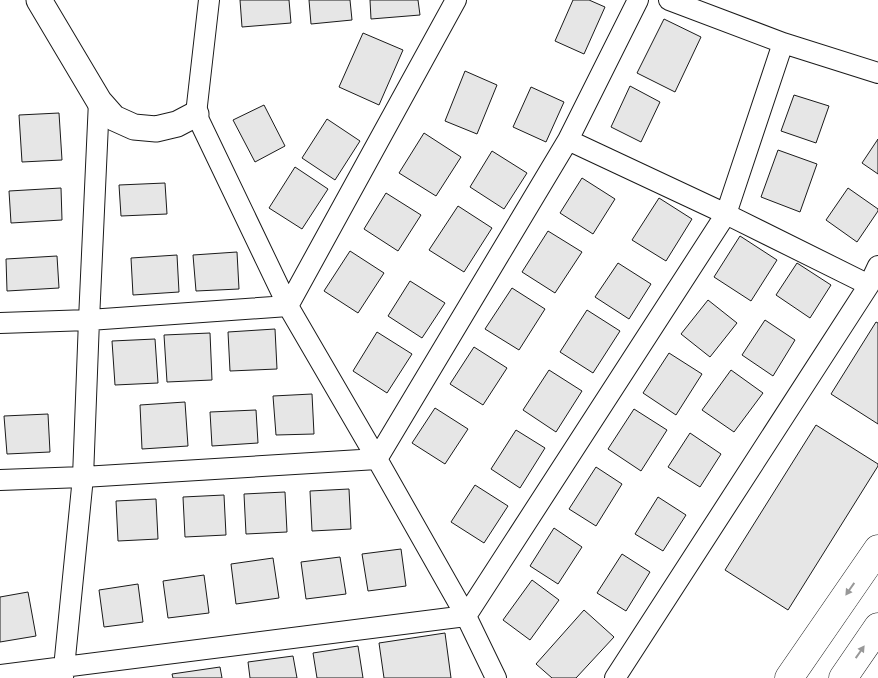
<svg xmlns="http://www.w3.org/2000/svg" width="878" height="678" font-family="'Varela Round',sans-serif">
	<rect width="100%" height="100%" fill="#fff"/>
	<path fill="#e6e6e6" stroke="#1a1a1a" d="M 240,0 L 289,0 L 291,23 L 242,27 Z
		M 309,0 L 350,0 L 352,20 L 311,24 Z
		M 370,0 L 418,0 L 420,15 L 371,19 Z
		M 573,0 L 589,0 L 605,7 L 584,54 L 555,41 Z
		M 664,19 L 701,37 L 675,92 L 637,73 Z
		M 363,33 L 403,50 L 379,105 L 339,87 Z
		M 465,71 L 497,85 L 477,134 L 445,121 Z
		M 630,86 L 660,102 L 641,142 L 611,127 Z
		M 531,87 L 564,102 L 546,142 L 513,127 Z
		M 794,95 L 829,106 L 816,143 L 781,131 Z
		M 264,105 L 285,146 L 255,162 L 233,120 Z
		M 59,113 L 62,160 L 22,162 L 19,115 Z
		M 327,119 L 360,141 L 335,180 L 302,158 Z
		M 424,133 L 461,157 L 436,196 L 399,173 Z
		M 878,139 L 878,174 L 862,163 Z
		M 778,150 L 817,164 L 800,212 L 761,197 Z
		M 492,151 L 527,173 L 504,209 L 470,187 Z
		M 295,167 L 328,189 L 302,229 L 269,208 Z
		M 582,178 L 615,199 L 593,234 L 560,213 Z
		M 165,183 L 167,214 L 121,216 L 119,185 Z
		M 61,188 L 62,220 L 11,223 L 9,191 Z
		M 848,188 L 878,209 L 878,211 L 857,242 L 826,220 Z
		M 386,193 L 421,215 L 398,251 L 364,229 Z
		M 659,198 L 692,219 L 666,261 L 632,240 Z
		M 458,206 L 492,228 L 464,272 L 429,250 Z
		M 548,231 L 582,252 L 555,293 L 522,272 Z
		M 740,236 L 777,260 L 751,301 L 714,277 Z
		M 350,251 L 384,273 L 358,313 L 324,291 Z
		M 237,252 L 239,289 L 196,291 L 193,255 Z
		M 177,255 L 179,292 L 133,295 L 131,258 Z
		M 57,256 L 59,288 L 7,291 L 6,259 Z
		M 618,263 L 651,284 L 629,319 L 595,297 Z
		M 797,263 L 831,285 L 810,318 L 776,295 Z
		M 410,281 L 445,303 L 422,338 L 388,316 Z
		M 512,288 L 545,309 L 519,350 L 485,329 Z
		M 708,300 L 737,323 L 710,357 L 681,334 Z
		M 587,310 L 620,331 L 593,373 L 560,352 Z
		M 765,320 L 795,340 L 773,376 L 742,355 Z
		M 876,322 L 878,323 L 878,424 L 831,394 Z
		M 275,329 L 277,369 L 230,371 L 228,332 Z
		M 377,332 L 412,354 L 387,393 L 353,371 Z
		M 210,333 L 212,380 L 167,382 L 164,335 Z
		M 155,339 L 158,383 L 115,385 L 112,341 Z
		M 474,347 L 507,368 L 483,405 L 450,384 Z
		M 669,353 L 702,374 L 676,415 L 643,393 Z
		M 549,370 L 582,391 L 556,432 L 523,410 Z
		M 731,370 L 763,393 L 734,432 L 702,410 Z
		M 312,394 L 314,434 L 276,435 L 273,396 Z
		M 185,402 L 188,446 L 142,449 L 140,405 Z
		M 435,408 L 468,429 L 445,464 L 412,443 Z
		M 634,409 L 667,430 L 641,471 L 608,449 Z
		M 256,410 L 258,443 L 212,446 L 210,412 Z
		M 48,414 L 50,452 L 7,454 L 4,416 Z
		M 816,425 L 878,464 L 878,466 L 788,610 L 725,570 Z
		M 516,430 L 545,448 L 520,488 L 491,469 Z
		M 690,433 L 721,454 L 700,487 L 668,467 Z
		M 596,467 L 622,484 L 596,526 L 569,509 Z
		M 475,485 L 508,506 L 484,543 L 451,522 Z
		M 349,489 L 351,529 L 312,531 L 310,491 Z
		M 285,492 L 287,532 L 246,534 L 244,494 Z
		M 224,495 L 226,535 L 185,537 L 183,497 Z
		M 658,497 L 686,515 L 663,551 L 635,534 Z
		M 156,499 L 158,539 L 118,541 L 116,501 Z
		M 554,528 L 582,547 L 558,584 L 530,566 Z
		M 401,549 L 406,586 L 368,591 L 362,554 Z
		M 622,554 L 650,572 L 626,611 L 597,593 Z
		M 340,557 L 346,594 L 306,599 L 301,562 Z
		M 273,558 L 279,598 L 236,604 L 231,564 Z
		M 204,575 L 209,613 L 168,618 L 163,581 Z
		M 532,580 L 559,600 L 530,640 L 503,620 Z
		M 138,584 L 143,622 L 104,627 L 99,590 Z
		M 28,592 L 36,636 L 0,642 L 0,597 Z
		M 584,610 L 614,637 L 576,678 L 552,678 L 536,664 Z
		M 445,633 L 451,678 L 384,678 L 379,643 Z
		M 358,646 L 363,678 L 317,678 L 313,653 Z
		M 293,656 L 297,678 L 250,678 L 248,662 Z
		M 220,667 L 222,678 L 173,678 L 172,674 Z"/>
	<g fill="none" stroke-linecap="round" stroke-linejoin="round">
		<g stroke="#1a1a1a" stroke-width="22">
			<path id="minor" d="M 209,0 L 196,114 L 288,306 L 377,459 L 466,616 L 496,678
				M 669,0 L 783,43 L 878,73
				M 568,140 L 638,0
				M 869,285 L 878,266
				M 288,306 L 456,0
				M 0,323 L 89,320 L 288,306
				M 0,480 L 83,477 L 377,459 L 568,140 L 726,214 L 869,285 L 615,678
				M 0,675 L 466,616 L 726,214 L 783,43
				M 63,678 L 83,477 L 89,320 L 99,101"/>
		</g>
		<g stroke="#1a1a1a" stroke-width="27">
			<path id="tertiary" d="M 39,0 L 99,101 L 114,118 L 134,127 L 156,129 L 177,124 L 196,114"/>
		</g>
		<g stroke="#1a1a1a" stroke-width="29">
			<path id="primary" d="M 789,678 L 878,549
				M 843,678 L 878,627"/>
		</g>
		<use href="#minor" stroke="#fff" stroke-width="20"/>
		<use href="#tertiary" stroke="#fff" stroke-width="25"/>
		<use href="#primary" stroke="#fff" stroke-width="28"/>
	</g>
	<defs><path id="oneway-solid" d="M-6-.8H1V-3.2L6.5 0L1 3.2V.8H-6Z" transform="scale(1.25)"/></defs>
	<g fill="#989898">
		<use href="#oneway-solid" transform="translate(850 589) rotate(125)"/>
		<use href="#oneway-solid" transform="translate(860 652) rotate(-55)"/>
	</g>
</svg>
